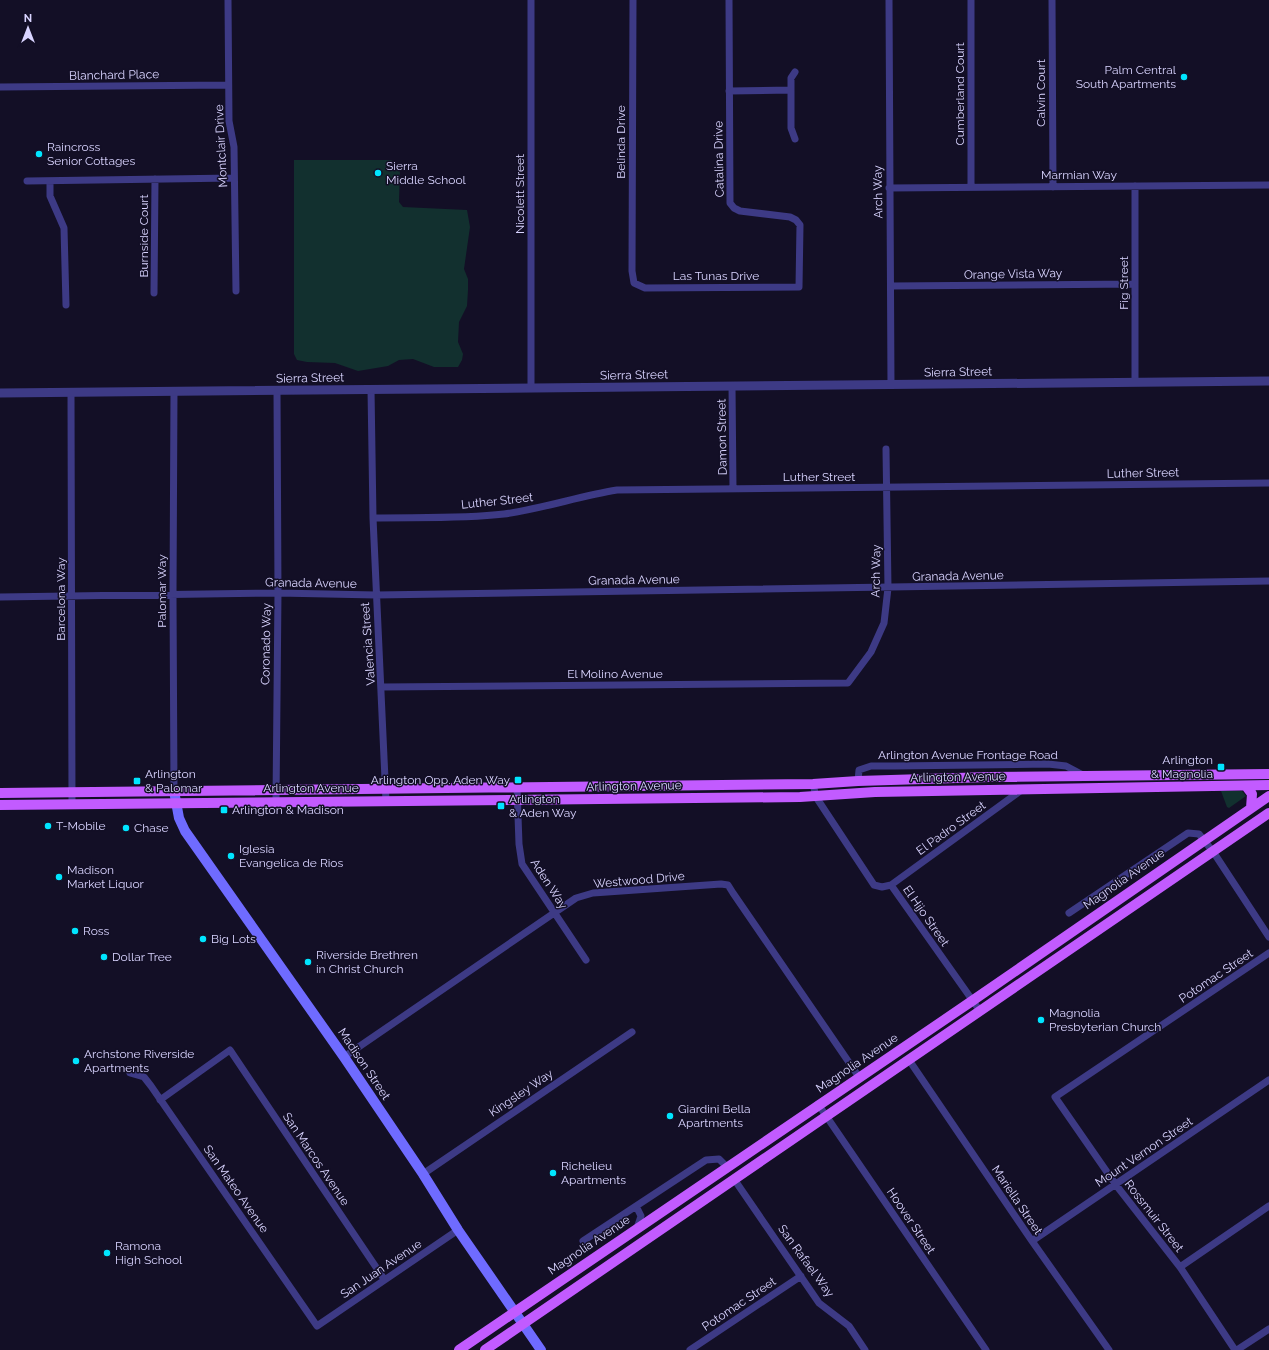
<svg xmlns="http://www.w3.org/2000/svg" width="1269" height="1350" font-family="Raleway,sans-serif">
	<rect width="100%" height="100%" fill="#130f26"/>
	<path fill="#12302f" d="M 294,160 L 391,160 L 400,168 L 399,202 L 403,207 L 467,210 L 470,227 L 464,269 L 468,279 L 468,290 L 467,306 L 459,322 L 458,342 L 463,354 L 462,360 L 458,367 L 434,367 L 413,359 L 399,360 L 388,366 L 358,371 L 335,363 L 307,362 L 297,360 L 294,354 Z
		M 1221,791 L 1242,791 L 1246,796 L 1229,808 L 1227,807 Z"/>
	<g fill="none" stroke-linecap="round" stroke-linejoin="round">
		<path stroke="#3d3a85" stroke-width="7" d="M 228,0 L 229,121 L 234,147 L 236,291
			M 531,0 L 531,388
			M 633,0 L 632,271 L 634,283 L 645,288 L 799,287 L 800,225 L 796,220 L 790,217 L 740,211 L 734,208 L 730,203 L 729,0
			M 889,0 L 891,385
			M 1052,0 L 1053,187
			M 795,72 L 791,78 L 791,128 L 795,139
			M 0,87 L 228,85
			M 729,91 L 791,90
			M 27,181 L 234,178
			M 50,181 L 50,196 L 64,228 L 66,305
			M 971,187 L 971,0
			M 889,188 L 1269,185
			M 891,286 L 1135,284
			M 154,293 L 155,179
			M 1135,381 L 1135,186
			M 732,386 L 733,489
			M 371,389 L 373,518 L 386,801
			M 174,391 L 173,595 L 174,791
			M 71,392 L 72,805
			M 373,518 C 416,517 461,519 504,514 C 542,509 579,496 617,490 L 1269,483
			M 0,597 L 278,593 L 376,595 L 1269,581
			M 382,687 L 848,683 L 871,652 L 884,623 L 888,588 L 886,449
			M 858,781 L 859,770 L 871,766 L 895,766 L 1048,764 L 1066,766 L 1083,775
			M 813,784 L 816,797 L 874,885 L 882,887 L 891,885 L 1023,789
			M 517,788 L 519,844 L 522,864 L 586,960
			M 276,801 L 278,593 L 277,390
			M 891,885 L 980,1011
			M 1069,913 L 1188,833 L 1199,834 L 1214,853 L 1269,937
			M 344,1057 L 576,898 L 593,893 L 721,884 L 728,885 L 733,893 L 859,1077
			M 909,1060 L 1032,1241 L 1109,1350
			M 130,1073 L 144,1077 L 151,1086 L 317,1326 L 458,1230
			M 160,1100 L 230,1050 L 384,1279
			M 818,1104 L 986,1350
			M 423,1174 L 632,1032
			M 734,1179 L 819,1303 L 849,1326 L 865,1350
			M 637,1208 L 641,1216 L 637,1228
			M 583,1241 L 706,1160 L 719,1159 L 727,1167
			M 1032,1241 L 1269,1080
			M 1180,1267 L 1269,1206
			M 690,1350 L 801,1276
			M 1235,1350 L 1180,1267 L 1116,1185 L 1055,1097 L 1269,953
			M 1237,1350 L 1269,1329"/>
		<path stroke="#3d3a85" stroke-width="9" d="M 0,393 L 1269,381"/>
		<path stroke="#6f6bff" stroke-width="10" d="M 174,791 L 179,818 L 185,831 L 344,1057 L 423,1174 L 458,1230 L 541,1350"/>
		<path stroke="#c25bff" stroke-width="10" d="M 1246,786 L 1252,794 L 1251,808
			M 0,793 L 813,784 L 858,781 L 989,777 L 1269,774
			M 0,805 L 800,797 L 875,792 L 1269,785
			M 459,1350 L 972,1001 L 1269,796
			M 485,1350 L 1269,813"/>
	</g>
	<g fill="#00e5ff" stroke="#130f26" stroke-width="1.5">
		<circle cx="1184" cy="77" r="4"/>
		<circle cx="39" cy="154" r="4"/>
		<circle cx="378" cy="173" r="4"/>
		<rect x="1217" y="763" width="8" height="8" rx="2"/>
		<rect x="514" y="776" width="8" height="8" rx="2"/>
		<rect x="133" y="777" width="8" height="8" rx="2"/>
		<rect x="497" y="802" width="8" height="8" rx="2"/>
		<rect x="220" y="806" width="8" height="8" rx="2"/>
		<circle cx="48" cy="826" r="4"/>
		<circle cx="126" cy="828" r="4"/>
		<circle cx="231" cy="856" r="4"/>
		<circle cx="59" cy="877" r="4"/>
		<circle cx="75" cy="931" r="4"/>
		<circle cx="203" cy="939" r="4"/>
		<circle cx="104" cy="957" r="4"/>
		<circle cx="308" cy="962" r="4"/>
		<circle cx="1041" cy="1020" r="4"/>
		<circle cx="76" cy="1061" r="4"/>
		<circle cx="670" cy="1116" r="4"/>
		<circle cx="553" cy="1173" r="4"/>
		<circle cx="107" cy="1253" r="4"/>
	</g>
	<g text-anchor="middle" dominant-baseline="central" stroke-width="3" stroke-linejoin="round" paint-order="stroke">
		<g font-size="12" fill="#d9d4ff" stroke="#130f26" text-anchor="start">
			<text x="1176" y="70" text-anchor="end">Palm Central<tspan x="1176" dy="14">South Apartments</tspan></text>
			<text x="47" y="147">Raincross<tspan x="47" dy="14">Senior Cottages</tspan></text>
			<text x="386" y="166">Sierra<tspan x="386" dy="14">Middle School</tspan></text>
			<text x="1213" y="760" text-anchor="end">Arlington<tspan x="1213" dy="14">&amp; Magnolia</tspan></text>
			<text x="145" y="774">Arlington<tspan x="145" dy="14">&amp; Palomar</tspan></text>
			<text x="510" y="780" text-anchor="end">Arlington Opp. Aden Way</text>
			<text x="509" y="799">Arlington<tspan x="509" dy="14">&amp; Aden Way</tspan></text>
			<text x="232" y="810">Arlington &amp; Madison</text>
			<text x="56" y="826">T-Mobile</text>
			<text x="134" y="828">Chase</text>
			<text x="239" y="849">Iglesia<tspan x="239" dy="14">Evangelica de Rios</tspan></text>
			<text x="67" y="870">Madison<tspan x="67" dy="14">Market Liquor</tspan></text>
			<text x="83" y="931">Ross</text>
			<text x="211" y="939">Big Lots</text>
			<text x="316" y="955">Riverside Brethren<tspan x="316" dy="14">in Christ Church</tspan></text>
			<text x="112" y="957">Dollar Tree</text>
			<text x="1049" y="1013">Magnolia<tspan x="1049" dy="14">Presbyterian Church</tspan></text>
			<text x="84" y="1054">Archstone Riverside<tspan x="84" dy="14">Apartments</tspan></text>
			<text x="678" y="1109">Giardini Bella<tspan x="678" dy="14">Apartments</tspan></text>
			<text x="561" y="1166">Richelieu<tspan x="561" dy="14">Apartments</tspan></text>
			<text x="115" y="1246">Ramona<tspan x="115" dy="14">High School</tspan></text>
		</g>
		<g font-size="12" fill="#d9d4ff" stroke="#130f26">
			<text transform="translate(114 75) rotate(-1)">Blanchard Place</text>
			<text transform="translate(1041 93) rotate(-90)">Calvin Court</text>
			<text transform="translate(960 94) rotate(-90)">Cumberland Court</text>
			<text transform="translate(621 142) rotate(-90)">Belinda Drive</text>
			<text transform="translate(221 146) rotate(-93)">Montclair Drive</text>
			<text transform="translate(719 159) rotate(-91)">Catalina Drive</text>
			<text x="1079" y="175">Marmian Way</text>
			<text transform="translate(878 192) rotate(-91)">Arch Way</text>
			<text transform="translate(520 194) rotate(-90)">Nicolett Street</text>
			<text transform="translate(144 236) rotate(-90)">Burnside Court</text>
			<text transform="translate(1013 274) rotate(-1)">Orange Vista Way</text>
			<text x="716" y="276">Las Tunas Drive</text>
			<text transform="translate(1124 283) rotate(-90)">Fig Street</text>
			<text transform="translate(958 372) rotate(-1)">Sierra Street</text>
			<text transform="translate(634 375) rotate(-1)">Sierra Street</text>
			<text transform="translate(310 378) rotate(-1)">Sierra Street</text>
			<text transform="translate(722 437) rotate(-91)">Damon Street</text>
			<text transform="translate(1143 473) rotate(-1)">Luther Street</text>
			<text x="819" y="477">Luther Street</text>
			<text transform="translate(497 501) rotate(-6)">Luther Street</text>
			<text transform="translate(876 571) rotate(-89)">Arch Way</text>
			<text transform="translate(958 576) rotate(-1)">Granada Avenue</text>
			<text transform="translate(634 580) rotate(-1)">Granada Avenue</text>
			<text transform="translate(311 583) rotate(1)">Granada Avenue</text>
			<text transform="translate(162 591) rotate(-90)">Palomar Way</text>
			<text transform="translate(61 599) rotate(-90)">Barcelona Way</text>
			<text transform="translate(266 644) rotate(-89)">Coronado Way</text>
			<text transform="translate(368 644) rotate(-94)">Valencia Street</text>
			<text x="615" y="674">El Molino Avenue</text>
			<text x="968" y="755">Arlington Avenue Frontage Road</text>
			<text transform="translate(958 777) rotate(-1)">Arlington Avenue</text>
			<text transform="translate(634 786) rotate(-1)">Arlington Avenue</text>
			<text x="311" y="788">Arlington Avenue</text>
			<text transform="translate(951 828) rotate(-36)">El Padro Street</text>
			<text transform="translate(1124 879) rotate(-35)">Magnolia Avenue</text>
			<text transform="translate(639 880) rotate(-5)">Westwood Drive</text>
			<text transform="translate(549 884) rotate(57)">Aden Way</text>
			<text transform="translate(926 916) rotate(55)">El Hijo Street</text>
			<text transform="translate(1216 976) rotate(-34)">Potomac Street</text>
			<text transform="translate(857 1063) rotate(-34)">Magnolia Avenue</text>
			<text transform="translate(364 1064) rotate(56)">Madison Street</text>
			<text transform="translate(521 1093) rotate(-34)">Kingsley Way</text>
			<text transform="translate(1144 1152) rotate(-34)">Mount Vernon Street</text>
			<text transform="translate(316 1159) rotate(56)">San Marcos Avenue</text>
			<text transform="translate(236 1189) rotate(55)">San Mateo Avenue</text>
			<text transform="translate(1017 1200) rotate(56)">Mariella Street</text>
			<text transform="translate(1154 1216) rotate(52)">Rossmuir Street</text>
			<text transform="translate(911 1221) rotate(56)">Hoover Street</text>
			<text transform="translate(589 1245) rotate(-34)">Magnolia Avenue</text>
			<text transform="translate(806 1261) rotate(54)">San Rafael Way</text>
			<text transform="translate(381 1269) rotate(-34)">San Juan Avenue</text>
			<text transform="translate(739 1304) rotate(-34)">Potomac Street</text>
		</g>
	</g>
	<g transform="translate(28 28)" stroke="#130f26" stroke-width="3" paint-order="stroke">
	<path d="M0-3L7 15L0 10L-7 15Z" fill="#d9d4ff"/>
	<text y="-6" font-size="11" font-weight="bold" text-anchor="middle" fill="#d9d4ff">N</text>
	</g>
</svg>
